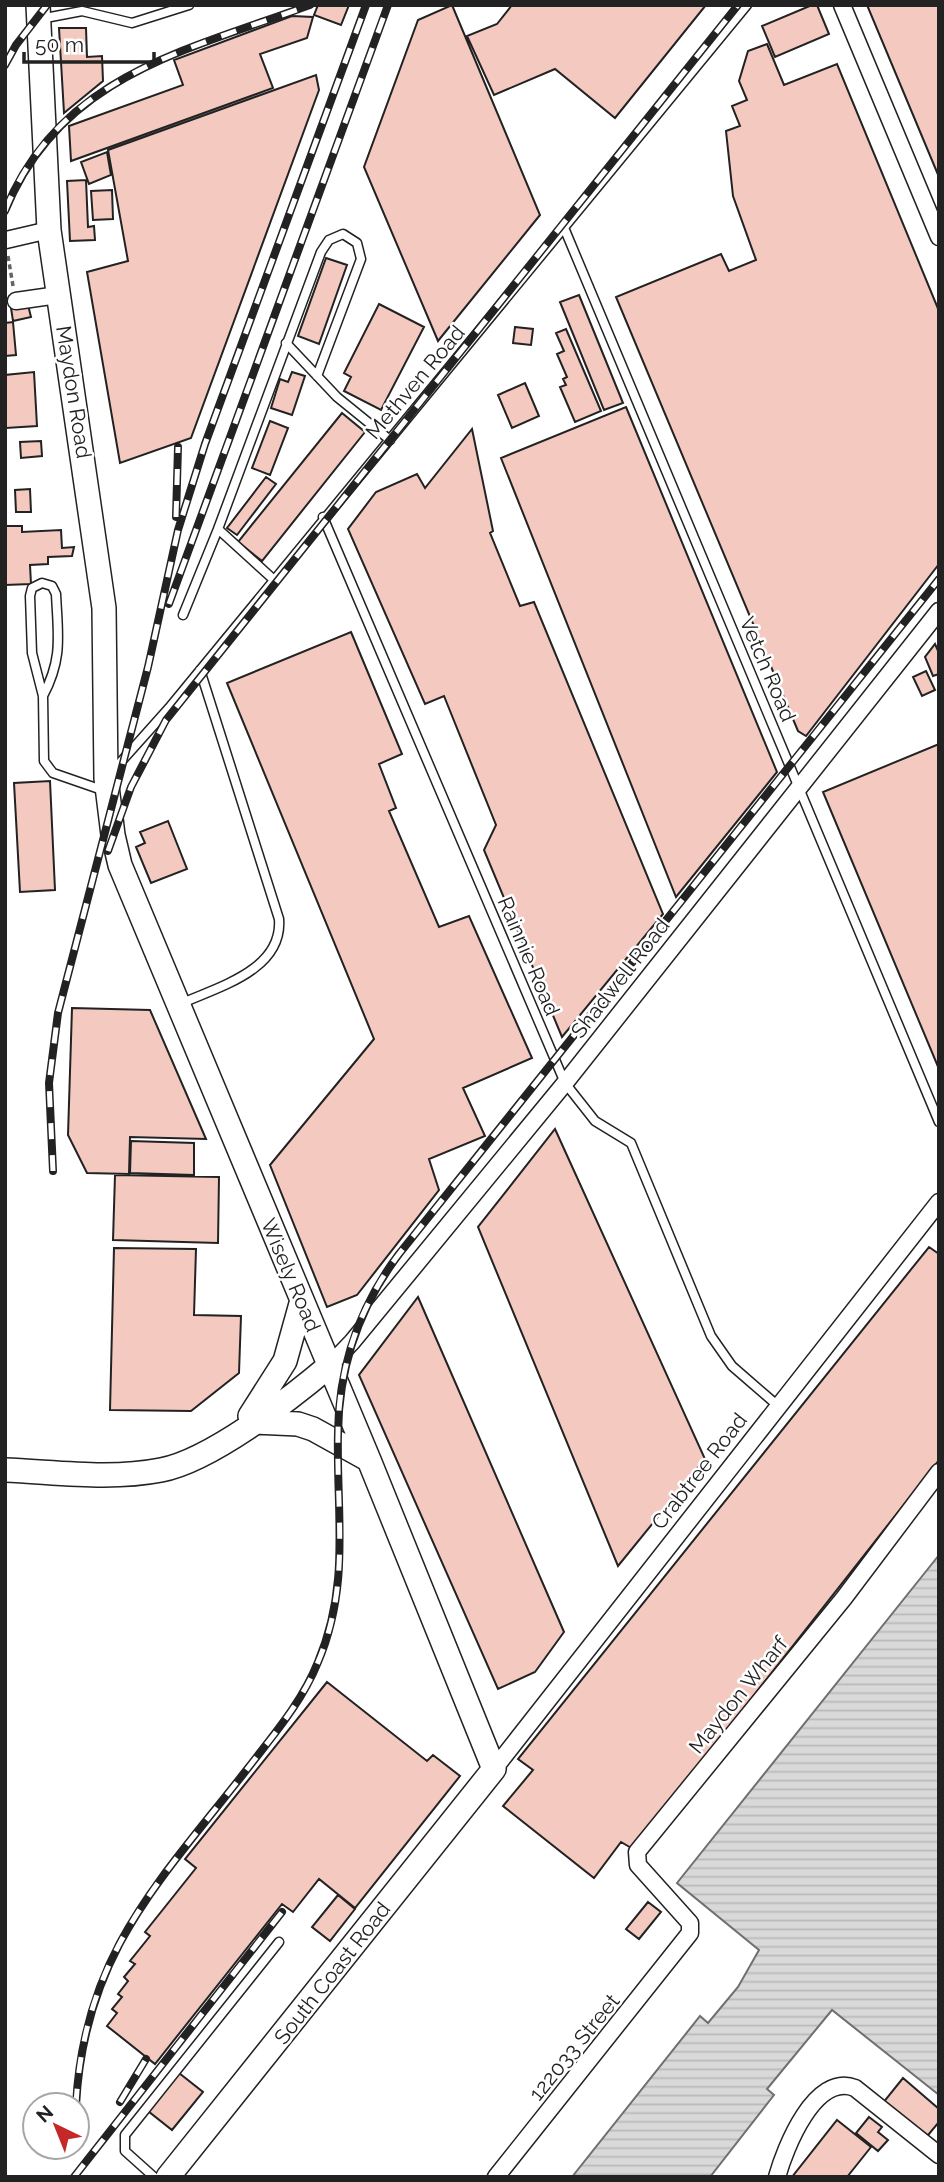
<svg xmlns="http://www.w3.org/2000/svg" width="944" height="2182" font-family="Raleway,sans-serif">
	<defs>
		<pattern id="water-rules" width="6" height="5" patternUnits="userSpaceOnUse" patternTransform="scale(1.75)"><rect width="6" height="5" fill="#d9d9d9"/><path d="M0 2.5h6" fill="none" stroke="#bababa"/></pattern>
	</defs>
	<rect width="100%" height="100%" fill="#fff"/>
	<path fill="url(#water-rules)" stroke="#6f6f6f" stroke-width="2" d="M 939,1555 L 939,2095 L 832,2010 L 767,2089 L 774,2095 L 710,2177 L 572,2177 L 700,2016 L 708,2023 L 738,1987 L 759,1950 L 677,1883 Z"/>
	<path fill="#f3c9c0" stroke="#222" stroke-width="2" d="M 318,5 L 349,5 L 341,25 L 314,15 Z
		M 452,5 L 540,215 L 438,341 L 364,167 L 418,20 Z
		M 512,5 L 706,5 L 615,118 L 555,69 L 494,95 L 467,36 L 497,24 Z
		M 812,5 L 817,5 L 829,34 L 775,57 L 762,26 Z
		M 867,5 L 939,5 L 939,177 Z
		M 292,16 L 313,17 L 307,38 L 260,54 L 273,88 L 71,161 L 69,126 L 183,85 L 174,60 Z
		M 59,28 L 86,28 L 87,57 L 102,56 L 103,81 L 64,113 Z
		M 767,44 L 784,85 L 837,64 L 939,311 L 939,564 L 806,736 L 798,731 L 616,297 L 721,254 L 729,271 L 756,260 L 733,196 L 726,131 L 740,126 L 732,106 L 747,100 L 739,81 L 748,51 Z
		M 316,75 L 319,90 L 191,438 L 120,463 L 87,272 L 128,261 L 108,150 Z
		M 107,152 L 111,175 L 89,184 L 81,162 Z
		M 86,180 L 88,227 L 94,226 L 95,240 L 70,241 L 67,181 Z
		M 112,190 L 113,219 L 93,220 L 91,191 Z
		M 326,258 L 347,265 L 319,344 L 298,336 Z
		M 579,295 L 623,403 L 604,410 L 560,302 Z
		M 379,304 L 424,327 L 381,410 L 344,391 L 351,377 L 344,373 Z
		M 28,305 L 31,317 L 13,321 L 11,308 Z
		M 13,322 L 16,355 L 5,356 L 5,323 Z
		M 515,327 L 533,329 L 531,345 L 513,343 Z
		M 566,329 L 601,411 L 575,422 L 560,387 L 566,385 L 563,379 L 567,377 L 557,354 L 564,351 L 556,333 Z
		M 34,372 L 37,426 L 6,428 L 5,375 Z
		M 292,372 L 305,376 L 292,415 L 271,408 L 280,379 L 288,382 Z
		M 525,383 L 539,416 L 512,428 L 498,395 Z
		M 626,407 L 777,772 L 676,897 L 501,458 Z
		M 342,413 L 365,432 L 262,561 L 238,542 Z
		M 270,421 L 288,428 L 270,475 L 252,468 Z
		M 472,429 L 493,531 L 490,533 L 520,606 L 534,602 L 663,914 L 562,1037 L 484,850 L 496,825 L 444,696 L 425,704 L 348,529 L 376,492 L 417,474 L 425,488 Z
		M 41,441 L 42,456 L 21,458 L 20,442 Z
		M 266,477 L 276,484 L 237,535 L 227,528 Z
		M 30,489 L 31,512 L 16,512 L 15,490 Z
		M 5,526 L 22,526 L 22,532 L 61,530 L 62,548 L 74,547 L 72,556 L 48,557 L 48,564 L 30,565 L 31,584 L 5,585 Z
		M 351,632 L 402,754 L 379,764 L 396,808 L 389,811 L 439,927 L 469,916 L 532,1058 L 463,1088 L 485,1136 L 429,1159 L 439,1190 L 357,1295 L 327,1307 L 270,1165 L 374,1039 L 227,683 Z
		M 935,644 L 939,653 L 939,674 L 933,676 L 925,657 Z
		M 926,671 L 935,690 L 922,696 L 913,677 Z
		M 939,744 L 939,1069 L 823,792 Z
		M 50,781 L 55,890 L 20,892 L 14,783 Z
		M 168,821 L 187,869 L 151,883 L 136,847 L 145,843 L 140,832 Z
		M 72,1008 L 150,1010 L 206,1139 L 130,1137 L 129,1174 L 87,1173 L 68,1135 Z
		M 555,1129 L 705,1459 L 618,1566 L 478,1227 Z
		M 131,1141 L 194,1143 L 194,1175 L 130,1173 Z
		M 115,1175 L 219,1177 L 218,1243 L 113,1240 Z
		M 929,1247 L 939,1254 L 939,1460 L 633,1849 L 621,1842 L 594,1878 L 503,1806 L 533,1770 L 518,1759 Z
		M 114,1248 L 196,1249 L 194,1315 L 241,1316 L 239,1373 L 191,1411 L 110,1410 Z
		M 418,1297 L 564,1632 L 535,1672 L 498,1689 L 359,1375 Z
		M 327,1682 L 427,1761 L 433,1755 L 460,1776 L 355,1908 L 319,1879 L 293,1912 L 282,1904 L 155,2064 L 107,2026 L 117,2013 L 112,2009 L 122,1997 L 118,1994 L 128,1981 L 124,1977 L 135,1964 L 130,1961 L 150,1936 L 145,1932 L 196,1868 L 185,1859 Z
		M 338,1895 L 355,1909 L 330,1941 L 312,1927 Z
		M 648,1902 L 661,1912 L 639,1939 L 626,1929 Z
		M 179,2073 L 203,2092 L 172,2130 L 148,2111 Z
		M 903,2078 L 939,2109 L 939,2122 L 924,2140 L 882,2104 Z
		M 869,2117 L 882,2127 L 878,2132 L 888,2140 L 878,2151 L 856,2133 Z
		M 837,2120 L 871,2147 L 847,2177 L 792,2177 Z"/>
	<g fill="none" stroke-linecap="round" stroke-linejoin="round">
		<g stroke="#222" stroke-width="11">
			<path id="lane" d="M 40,19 L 82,11 L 132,23 L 189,5
				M 565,230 L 939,1122
				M 286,343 L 337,397 L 390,440
				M 323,517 L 565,1083 L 595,1121 L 631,1143 L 711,1336 L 732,1366 L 777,1405
				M 273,579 L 218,529 L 321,252 L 329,240 L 343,234 L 357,243 L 361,259 L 317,376
				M 183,615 L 218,529
				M 43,696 C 63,658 58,636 56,594 L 52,586 L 42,583 L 32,588 L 30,596 L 32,653 L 43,696 L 44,761 L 53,773 L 105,791
				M 110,774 L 169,708 L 747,5
				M 180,1004 C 218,987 283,970 279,919 L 200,670
				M 154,2177 L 125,2151 L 125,2135 L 279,1942"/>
		</g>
		<g stroke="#222" stroke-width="19">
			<path id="street" d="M 842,5 L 939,237
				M 6,240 L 49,230
				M 16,301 L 58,295
				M 329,1366 L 352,1342 L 565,1083 L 939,611
				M 494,1769 L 939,1202
				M 496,2177 L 690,1933 L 690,1923 L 638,1865 L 637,1852 L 844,1598 L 939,1472
				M 777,2177 C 785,2148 815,2072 855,2088 L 939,2155"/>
		</g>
		<g stroke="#222" stroke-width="26">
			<path id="secondary" d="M 38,5 L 49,230 L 104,608 L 106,778 L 113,835 L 120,865 L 369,1460 L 494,1769 L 168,2177
				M 250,1416 L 285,1361 L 302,1300
				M 253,1422 L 298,1424 L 313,1429 L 369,1460
				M 5,1470 C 56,1472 110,1480 161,1470 C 210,1461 290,1399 329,1366"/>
		</g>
		<path stroke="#646464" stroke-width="3.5" stroke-dasharray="5 3.5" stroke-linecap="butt" d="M 8,256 L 13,286"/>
		<use href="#lane" stroke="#fff" stroke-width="8"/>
		<use href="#street" stroke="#fff" stroke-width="16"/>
		<use href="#secondary" stroke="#fff" stroke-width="23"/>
		<g stroke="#222" stroke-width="8">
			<path id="rail" d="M 5,65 L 16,45 L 47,5
				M 5,211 C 59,76 187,50 310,5
				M 176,517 L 178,447
				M 169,604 L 388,5
				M 108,851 L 131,787 L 166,720 L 738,5
				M 53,1171 L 49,1083 L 58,1013 L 148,667 L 178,530 L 205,444 L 366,5
				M 120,2102 L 146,2059
				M 76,2105 C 84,1953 160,1881 248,1768 C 274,1734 302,1702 318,1662 C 351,1584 336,1513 338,1432 C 339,1365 359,1307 399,1254 L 939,579
				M 74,2177 L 282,1912"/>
		</g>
		<use href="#rail" stroke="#fff" stroke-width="5" stroke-dasharray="16" stroke-linecap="butt"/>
	</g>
	<g text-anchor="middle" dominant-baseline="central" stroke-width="5" stroke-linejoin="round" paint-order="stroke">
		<g font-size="21" fill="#222" stroke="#fff">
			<text transform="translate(415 382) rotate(-50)">Methven Road</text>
			<text transform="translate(74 392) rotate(81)">Maydon Road</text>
			<text transform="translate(768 669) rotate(67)">Vetch Road</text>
			<text transform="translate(529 956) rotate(67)">Rainnie Road</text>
			<text transform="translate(620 978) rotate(-52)">Shadwell Road</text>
			<text transform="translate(291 1275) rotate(67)">Wisely Road</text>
			<text transform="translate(699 1471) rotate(-52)">Crabtree Road</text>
			<text transform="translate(738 1695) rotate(-51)">Maydon Wharf</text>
			<text transform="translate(332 1973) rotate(-52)">South Coast Road</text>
			<text transform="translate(574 2047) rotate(-51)">122033 Street</text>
		</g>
	</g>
	<rect width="944" height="2182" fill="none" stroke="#222222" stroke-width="14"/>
	<g transform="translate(56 2126) rotate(317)"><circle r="33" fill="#ffffff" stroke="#a7a7a7" stroke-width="2"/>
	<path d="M0-5L12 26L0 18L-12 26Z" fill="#c62828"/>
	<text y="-10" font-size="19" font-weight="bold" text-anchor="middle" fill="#222222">N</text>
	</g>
	<path d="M24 52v10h130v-10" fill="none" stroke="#222222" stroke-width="3.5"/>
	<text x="35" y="52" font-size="21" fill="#222222" stroke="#ffffff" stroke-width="5" paint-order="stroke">50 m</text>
</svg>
